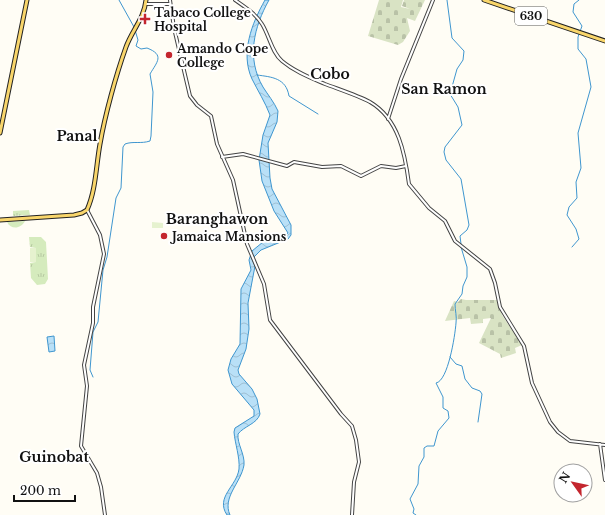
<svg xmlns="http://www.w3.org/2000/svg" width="605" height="515" font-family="'Libre Baskerville',serif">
	<defs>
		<pattern id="grass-tufts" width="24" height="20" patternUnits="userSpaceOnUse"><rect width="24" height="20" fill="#d5ebbd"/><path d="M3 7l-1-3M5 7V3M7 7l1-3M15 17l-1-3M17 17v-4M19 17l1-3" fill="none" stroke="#b6c8a1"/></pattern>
		<pattern id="cemetery-stones" width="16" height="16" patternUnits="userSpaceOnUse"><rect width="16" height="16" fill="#d9e3c4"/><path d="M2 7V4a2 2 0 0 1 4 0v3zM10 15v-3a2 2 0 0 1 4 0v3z" fill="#b9c2a7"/></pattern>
		<pattern id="water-waves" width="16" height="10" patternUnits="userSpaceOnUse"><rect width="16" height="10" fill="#b9e0f7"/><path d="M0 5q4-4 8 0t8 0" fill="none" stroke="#9ebfd3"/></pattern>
	</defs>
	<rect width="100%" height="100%" fill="#fffdf5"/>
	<path fill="url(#grass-tufts)" d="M 29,210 L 30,215 L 13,216 L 13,211 Z
		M 25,221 C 21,229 11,230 7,222 Z
		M 29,237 L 41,237 L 46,242 L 48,279 L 45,284 L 37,285 L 31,278 L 30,263 L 36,262 L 36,248 L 30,247 Z"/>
	<path fill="url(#cemetery-stones)" d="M 379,0 L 403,0 L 401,7 L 410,9 L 402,6 L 404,0 L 425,0 L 415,21 L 407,18 L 410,31 L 403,42 L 398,45 L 368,36 Z
		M 461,299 L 466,300 L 497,300 L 502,315 L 522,345 L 515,348 L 516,353 L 501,358 L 500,354 L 479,343 L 491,318 L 483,319 L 483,323 L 471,324 L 470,318 L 445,321 L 454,301 L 458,302 Z"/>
	<path fill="#e6f2cf" d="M 152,222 L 163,223 L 163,228 L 152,228 Z
		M 30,248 L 36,248 L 36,262 L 30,262 Z"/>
	<path fill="url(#water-waves)" stroke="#3f96cf" d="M 265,0 L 269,0 C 254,27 246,58 263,87 C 268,95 274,102 278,111 L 277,122 L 268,143 L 270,178 L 272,189 L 291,225 L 291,235 L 288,239 L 261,250 L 252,259 L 255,266 L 248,303 L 249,329 L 246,349 L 238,370 L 239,374 L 252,389 L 257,399 L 260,414 C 257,424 244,426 238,434 C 237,444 245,454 244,465 C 241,483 222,497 230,515 L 227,515 C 215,497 237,486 239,469 C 240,457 235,444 234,432 L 235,428 L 254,416 L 254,410 L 232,384 L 228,370 L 231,359 L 240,344 L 241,289 L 251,270 L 249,260 L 252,251 L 263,242 L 286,235 L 288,233 L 274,211 L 262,181 L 259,160 L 263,135 L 270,115 C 265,102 258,91 252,79 C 240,53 252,23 265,0 Z
		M 54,336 L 55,351 L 49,352 L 47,337 Z"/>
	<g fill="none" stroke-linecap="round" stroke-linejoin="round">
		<path stroke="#3f96cf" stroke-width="1" d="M 119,0 L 134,27
			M 447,0 L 452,38 L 464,51 L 463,60 L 457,69 L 450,94 L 458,107 L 462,125 L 445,147 L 444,152 L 446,160 L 461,179 L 469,225 L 467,230 L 460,236 L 461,244
			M 257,75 C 272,77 286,78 289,96 L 318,114
			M 572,247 L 579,239 L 576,229 L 567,215 L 569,207 L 577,198 L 576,182 L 581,168 L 578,133 L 591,87 L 586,59 L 578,49 L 578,37 L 582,26 L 573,12 L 574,4 L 579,0
			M 450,357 L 456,364 L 462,366 L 465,379 L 472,388 L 480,391 L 482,394 L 478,422
			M 93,377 L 90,370 L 93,332 L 98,322 L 103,270 L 107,257 L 116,198 L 121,188 L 123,147 L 125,144 C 133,141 141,144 150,141 L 151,136 L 153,92 L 150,74 C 157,62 165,55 147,48 L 141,49 L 136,46 L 138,40 L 135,30
			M 416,515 L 413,513 L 414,509 L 410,499 L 418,484 L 419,466 L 424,457 L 424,448 L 427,446 L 434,446 L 438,431 L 449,418 L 448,411 L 443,408 L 443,397 L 436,383 C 448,381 455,336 456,323 C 457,317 455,310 455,304 L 462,294 L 463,286 L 467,277 L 467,267 L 461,247"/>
		<g stroke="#444" stroke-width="4">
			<path id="minor" d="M 170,0 L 174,28 L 190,96 L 197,105 L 211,116 L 217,144 L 233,180 L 247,244 L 264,284 L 270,320 L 341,414 L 352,426 L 356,440 L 359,462 L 354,482 L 352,515
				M 235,0 C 245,7 256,14 262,24 C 269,35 272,53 282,61 C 295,72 311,78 325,84 C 338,89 359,96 370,102 C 399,119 405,154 409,184 L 429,208 L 445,221 L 455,241 L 490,269 L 495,283 L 500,307 L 524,346 L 532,383 L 550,422 L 558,432 L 570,441 L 605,445
				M 146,4 L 170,4
				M 388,119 L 401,79 L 433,0
				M 222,157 L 243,154 L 287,166 L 294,162 L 322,167 L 341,166 L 361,176 L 381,166 L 396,168 L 406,166
				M 87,210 L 100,235 L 104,254 L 93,307 L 93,323 L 84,365 L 87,386 L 81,446 L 97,473 L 101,487 L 105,515
				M 600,444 L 605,480"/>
		</g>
		<g stroke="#222" stroke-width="5">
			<path id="major" d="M 484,0 L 605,41
				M 0,133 L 27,0
				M 0,220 L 74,215 L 82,213 L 87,210 C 96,190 96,166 100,144 C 105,115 116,75 126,47 C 132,30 144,19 146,0"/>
		</g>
		<use href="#minor" stroke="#fff" stroke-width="2"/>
		<use href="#major" stroke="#f9d66b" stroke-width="3"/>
	</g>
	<g fill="#c4262e" stroke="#fff" stroke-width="1.5">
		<path d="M143 13h4v4h4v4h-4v4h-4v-4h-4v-4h4z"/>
		<circle cx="169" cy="55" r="4"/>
		<circle cx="164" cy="236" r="4"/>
	</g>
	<g text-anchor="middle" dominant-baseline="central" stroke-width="4" stroke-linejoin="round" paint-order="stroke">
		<rect fill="#fff" stroke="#585858" stroke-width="1" x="515" y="7" width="32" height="18" rx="3"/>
		<g font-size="11" font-weight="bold" fill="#111">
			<text x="531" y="16">630</text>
		</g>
		<g font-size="12" font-weight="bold" fill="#111" stroke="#fff" text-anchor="start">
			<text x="154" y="12">Tabaco College<tspan x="154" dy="14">Hospital</tspan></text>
			<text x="177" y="48">Amando Cope<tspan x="177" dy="14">College</tspan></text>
			<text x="172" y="236">Jamaica Mansions</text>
		</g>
		<g font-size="14" font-weight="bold" fill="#111" stroke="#fff">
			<text x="330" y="74">Cobo</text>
			<text x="444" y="89">San Ramon</text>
			<text x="77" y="136">Panal</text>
			<text x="217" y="219">Baranghawon</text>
			<text x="54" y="457">Guinobat</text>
		</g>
	</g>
	<g transform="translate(573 483) rotate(303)"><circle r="19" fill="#ffffff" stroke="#a0a0a0"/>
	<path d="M0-3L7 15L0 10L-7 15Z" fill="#c4262e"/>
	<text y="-6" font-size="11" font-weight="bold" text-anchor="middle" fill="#111111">N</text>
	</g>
	<path d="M14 495v6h61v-6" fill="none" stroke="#111111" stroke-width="2"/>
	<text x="20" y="495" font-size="12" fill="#111111" stroke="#ffffff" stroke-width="3" paint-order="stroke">200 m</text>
</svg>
